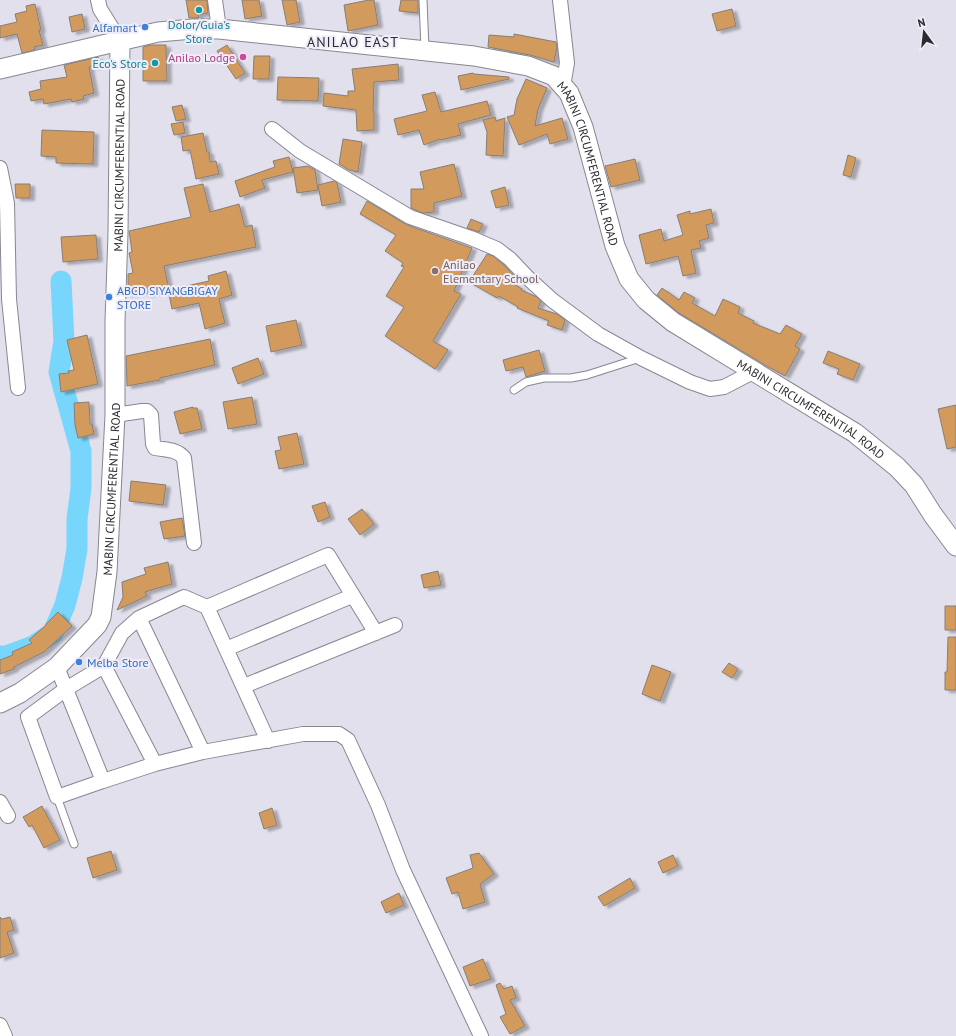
<svg xmlns="http://www.w3.org/2000/svg" width="956" height="1036" font-family="'PT Sans',sans-serif">
	<defs>
		<filter id="shadow"><feDropShadow dx="4.5" dy="2.5" stdDeviation="1" flood-color="#0004"/></filter>
	</defs>
	<rect width="100%" height="100%" fill="#e2e0ec"/>
	<g fill="none" stroke-linecap="round" stroke-linejoin="round">
		<path stroke="#78d6fc" stroke-width="21" d="M 0,656 L 6,656 L 33,646 L 53,633 L 65,605 L 72,578 L 77,549 L 77,519 L 81,488 L 81,451 L 59,372 L 64,341 L 61,281"/>
	</g>
	<path fill="#d39a5d" stroke="#877e76" filter="url(#shadow)" d="M 186,0 L 207,0 L 208,13 L 198,15 L 199,18 L 189,18 Z
		M 242,0 L 259,0 L 262,16 L 245,19 Z
		M 282,0 L 296,0 L 300,22 L 287,25 Z
		M 369,0 L 374,0 L 378,25 L 348,31 L 344,5 Z
		M 401,0 L 418,0 L 418,13 L 399,11 Z
		M 35,4 L 41,30 L 39,30 L 43,45 L 34,47 L 35,50 L 22,53 L 17,34 L 0,38 L 0,26 L 17,22 L 15,14 L 27,11 L 26,6 Z
		M 732,9 L 736,26 L 717,31 L 712,14 Z
		M 82,14 L 85,29 L 72,32 L 69,17 Z
		M 514,34 L 556,42 L 557,47 L 554,62 L 530,55 L 488,47 L 489,35 L 514,37 Z
		M 150,45 L 166,45 L 167,81 L 143,81 L 143,47 Z
		M 227,45 L 245,73 L 236,79 L 217,51 Z
		M 254,56 L 270,56 L 269,79 L 253,79 Z
		M 98,57 L 100,65 L 89,67 L 94,93 L 83,96 L 84,99 L 72,102 L 71,99 L 44,104 L 43,99 L 31,101 L 29,92 L 41,89 L 40,81 L 67,77 L 64,65 Z
		M 398,64 L 399,80 L 374,82 L 373,111 L 374,111 L 374,130 L 357,131 L 356,110 L 323,106 L 324,93 L 348,96 L 348,91 L 355,91 L 352,69 Z
		M 473,73 L 474,74 L 509,77 L 509,79 L 461,90 L 458,76 Z
		M 278,77 L 319,78 L 318,101 L 277,100 Z
		M 526,79 L 547,88 L 538,109 L 535,126 L 562,118 L 568,139 L 550,144 L 547,134 L 519,145 L 507,117 L 514,115 L 517,99 Z
		M 435,92 L 441,112 L 487,101 L 491,115 L 458,124 L 461,135 L 441,140 L 440,139 L 424,145 L 419,130 L 398,135 L 394,119 L 427,111 L 422,95 Z
		M 182,105 L 186,119 L 176,121 L 172,107 Z
		M 495,117 L 496,121 L 505,118 L 503,156 L 486,155 L 487,132 L 483,120 Z
		M 183,122 L 185,133 L 174,135 L 171,124 Z
		M 42,130 L 94,132 L 93,164 L 56,163 L 56,157 L 41,156 Z
		M 203,133 L 207,152 L 209,152 L 210,162 L 216,161 L 219,174 L 196,179 L 190,150 L 183,151 L 181,137 Z
		M 343,139 L 362,142 L 358,172 L 349,170 L 339,164 Z
		M 848,155 L 856,158 L 851,177 L 843,175 Z
		M 289,157 L 293,172 L 262,180 L 265,188 L 240,197 L 235,181 L 275,167 L 273,161 Z
		M 635,159 L 640,180 L 611,187 L 605,166 Z
		M 454,164 L 462,196 L 434,203 L 434,212 L 423,213 L 411,208 L 411,189 L 424,189 L 420,172 Z
		M 308,166 L 315,170 L 318,190 L 297,193 L 293,168 Z
		M 334,181 L 337,183 L 341,202 L 322,206 L 318,185 Z
		M 15,184 L 30,184 L 30,198 L 16,198 Z
		M 203,184 L 210,212 L 239,204 L 245,227 L 252,225 L 256,247 L 164,266 L 169,289 L 147,294 L 146,290 L 128,294 L 128,274 L 133,273 L 129,253 L 132,252 L 129,231 L 191,217 L 184,188 Z
		M 505,187 L 509,205 L 496,208 L 491,191 Z
		M 367,201 L 407,225 L 472,248 L 454,291 L 461,294 L 433,341 L 448,350 L 435,369 L 385,336 L 404,307 L 386,296 L 404,267 L 401,266 L 403,263 L 385,251 L 396,235 L 360,214 Z
		M 711,209 L 714,223 L 706,225 L 709,238 L 699,241 L 701,248 L 691,250 L 696,273 L 683,276 L 678,256 L 646,264 L 639,235 L 661,229 L 664,241 L 683,235 L 677,215 L 690,211 L 690,214 Z
		M 471,219 L 483,224 L 479,232 L 467,228 Z
		M 96,235 L 98,259 L 63,262 L 61,237 Z
		M 487,254 L 493,256 L 504,265 L 514,276 L 511,282 L 522,289 L 521,290 L 537,297 L 541,301 L 538,308 L 557,314 L 565,320 L 562,330 L 547,325 L 549,321 L 517,308 L 518,307 L 499,296 L 497,298 L 469,282 Z
		M 226,271 L 232,295 L 219,299 L 225,323 L 205,329 L 199,303 L 172,309 L 168,290 L 209,281 L 208,276 Z
		M 662,288 L 679,300 L 684,292 L 695,298 L 692,303 L 715,316 L 723,299 L 740,307 L 738,313 L 754,321 L 753,323 L 780,334 L 786,325 L 802,334 L 795,346 L 800,349 L 785,376 L 765,365 L 679,313 L 657,295 Z
		M 296,320 L 302,345 L 271,352 L 266,326 Z
		M 87,335 L 98,384 L 61,392 L 59,374 L 69,373 L 68,371 L 74,370 L 67,340 Z
		M 210,339 L 215,365 L 160,378 L 160,380 L 127,386 L 126,356 Z
		M 539,350 L 545,371 L 526,377 L 523,367 L 506,371 L 503,360 Z
		M 828,351 L 860,364 L 853,380 L 837,374 L 839,369 L 823,363 Z
		M 258,358 L 264,374 L 238,384 L 232,368 Z
		M 252,397 L 257,424 L 228,429 L 223,402 Z
		M 89,402 L 90,424 L 92,424 L 94,434 L 78,438 L 75,425 L 74,403 Z
		M 956,405 L 956,447 L 947,449 L 938,409 Z
		M 193,407 L 193,408 L 197,408 L 202,429 L 180,434 L 174,412 Z
		M 297,433 L 304,464 L 279,469 L 275,451 L 281,450 L 278,437 Z
		M 131,481 L 166,485 L 163,505 L 129,501 Z
		M 325,502 L 330,517 L 318,522 L 312,506 Z
		M 362,509 L 374,524 L 360,535 L 348,519 Z
		M 182,518 L 185,536 L 164,539 L 160,522 Z
		M 168,562 L 172,584 L 145,592 L 147,596 L 117,610 L 123,597 L 122,582 L 146,574 L 144,568 Z
		M 438,571 L 441,585 L 424,588 L 421,575 Z
		M 945,606 L 956,606 L 956,630 L 945,630 Z
		M 58,612 L 72,626 L 44,652 L 14,667 L 14,669 L 0,674 L 0,660 L 13,655 L 12,652 L 32,643 L 29,640 L 46,625 L 46,624 Z
		M 948,637 L 956,637 L 956,690 L 945,690 L 945,672 L 947,672 Z
		M 729,663 L 738,669 L 732,678 L 722,672 Z
		M 652,665 L 671,672 L 660,701 L 642,694 Z
		M 42,806 L 60,840 L 44,848 L 32,825 L 29,827 L 23,817 Z
		M 272,808 L 277,825 L 264,829 L 259,813 Z
		M 111,851 L 117,870 L 93,878 L 87,858 Z
		M 479,853 L 494,874 L 480,884 L 485,902 L 463,909 L 458,892 L 452,894 L 446,878 L 473,868 L 470,855 Z
		M 673,855 L 678,866 L 663,873 L 658,862 Z
		M 630,878 L 635,888 L 604,906 L 598,897 Z
		M 399,893 L 404,905 L 386,913 L 381,902 Z
		M 0,917 L 2,919 L 10,917 L 14,930 L 7,932 L 14,953 L 0,958 Z
		M 483,959 L 491,979 L 470,986 L 463,967 Z
		M 500,983 L 504,989 L 512,986 L 516,998 L 510,1000 L 525,1026 L 510,1034 L 500,1017 L 506,1014 L 496,985 Z"/>
	<g fill="none" stroke-linecap="round" stroke-linejoin="round">
		<g stroke="#888691" stroke-width="9">
			<path id="lane" d="M 423,0 L 425,49
				M 514,390 L 526,382 L 544,378 L 571,378 L 587,375 L 640,358
				M 57,797 L 74,844"/>
		</g>
		<g stroke="#888691" stroke-width="16">
			<path id="street" d="M 98,0 L 100,9 L 120,41
				M 215,0 L 219,29
				M 560,0 L 567,63 L 563,86
				M 272,129 L 300,151 L 410,217 L 471,238 L 497,249 L 510,259 L 529,279 L 552,300 L 598,334 L 641,358 L 690,382 L 710,389 L 724,387 L 753,372
				M 0,168 L 7,203 L 9,299 L 18,388
				M 115,415 L 142,411 L 147,411 L 151,415 L 153,444 L 155,448 C 166,450 177,449 184,458 L 194,543
				M 207,607 L 268,741
				M 139,618 L 203,752
				M 226,649 L 352,596
				M 104,666 L 155,764
				M 57,667 L 103,781 L 155,764 L 203,752 L 303,734 L 339,734 L 348,740 L 378,805 L 403,870 L 481,1036
				M 244,686 L 395,625
				M 103,781 L 57,797 L 28,717 L 66,689 L 104,666 L 122,633 L 139,618 L 184,597 L 207,607 L 328,555 L 376,633
				M 0,802 L 8,816
				M 0,1025 L 5,1036"/>
		</g>
		<g stroke="#888691" stroke-width="21">
			<g id="secondary">
				<path id="s1" d="M 0,69 L 158,32 L 193,29 L 219,29 L 474,56 L 528,66 L 554,76 L 569,93 L 583,127 L 615,246 L 629,279 L 646,300 L 673,322 L 855,433 L 897,467 L 914,485 L 933,515 L 956,546"/>
				<path id="s2" d="M 0,703 L 20,693 L 57,667 L 97,625 L 101,617 L 107,572 L 115,415 L 115,321 L 118,233 L 120,41"/>
			</g>
		</g>
		<use href="#lane" stroke="#fff" stroke-width="7"/>
		<use href="#street" stroke="#fff" stroke-width="14"/>
		<use href="#secondary" stroke="#fff" stroke-width="19"/>
	</g>
	<g fill="#0f9aa8" stroke="#efedf9" stroke-width="1.5">
		<circle cx="199" cy="10" r="4"/>
		<circle cx="155" cy="63" r="4"/>
	</g>
	<g fill="#3f7fe0" stroke="#efedf9" stroke-width="1.5">
		<circle cx="145" cy="27" r="4"/>
		<circle cx="109" cy="297" r="4"/>
		<circle cx="79" cy="662" r="4"/>
	</g>
	<circle fill="#d1479c" stroke="#efedf9" stroke-width="1.5" cx="243" cy="57" r="4"/>
	<circle fill="#8d6e63" stroke="#efedf9" stroke-width="1.5" cx="435" cy="271" r="4"/>
	<g text-anchor="middle" dominant-baseline="central" stroke-width="4" stroke-linejoin="round" paint-order="stroke">
		<g font-size="12" fill="#0d838f" stroke="#efedf9">
			<text x="199" y="24">Dolor/Guia's<tspan x="199" dy="14">Store</tspan></text>
			<text x="147" y="63" text-anchor="end">Eco's Store</text>
		</g>
		<g font-size="12" fill="#366cbe" stroke="#efedf9" text-anchor="start">
			<text x="137" y="27" text-anchor="end">Alfamart</text>
			<text x="117" y="290">ABCD SIYANGBIGAY<tspan x="117" dy="14">STORE</tspan></text>
			<text x="87" y="662">Melba Store</text>
		</g>
		<g font-size="12" fill="#b23c85" stroke="#efedf9" text-anchor="end">
			<text x="235" y="57">Anilao Lodge</text>
		</g>
		<g font-size="12" fill="#2c2b30" stroke="#efedf9">
			<text stroke="none"><textPath href="#s1" startOffset="658">MABINI CIRCUMFERENTIAL ROAD</textPath></text>
			<text stroke="none"><textPath href="#s2" startOffset="587">MABINI CIRCUMFERENTIAL ROAD</textPath></text>
			<text stroke="none"><textPath href="#s1" startOffset="1006">MABINI CIRCUMFERENTIAL ROAD</textPath></text>
			<text stroke="none"><textPath href="#s2" startOffset="263">MABINI CIRCUMFERENTIAL ROAD</textPath></text>
		</g>
		<g font-size="12" fill="#785e54" stroke="#efedf9" text-anchor="start">
			<text x="443" y="264">Anilao<tspan x="443" dy="14">Elementary School</tspan></text>
		</g>
		<g font-size="14" letter-spacing="1" fill="#2c2b30" stroke="#efedf9">
			<text x="353" y="42">ANILAO EAST</text>
		</g>
	</g>
	<g transform="translate(924 32) rotate(345)" stroke="#efedf9" stroke-width="3" paint-order="stroke">
	<path d="M0-3L7 15L0 10L-7 15Z" fill="#2c2b30"/>
	<text y="-6" font-size="11" font-weight="bold" text-anchor="middle" fill="#2c2b30">N</text>
	</g>
</svg>
